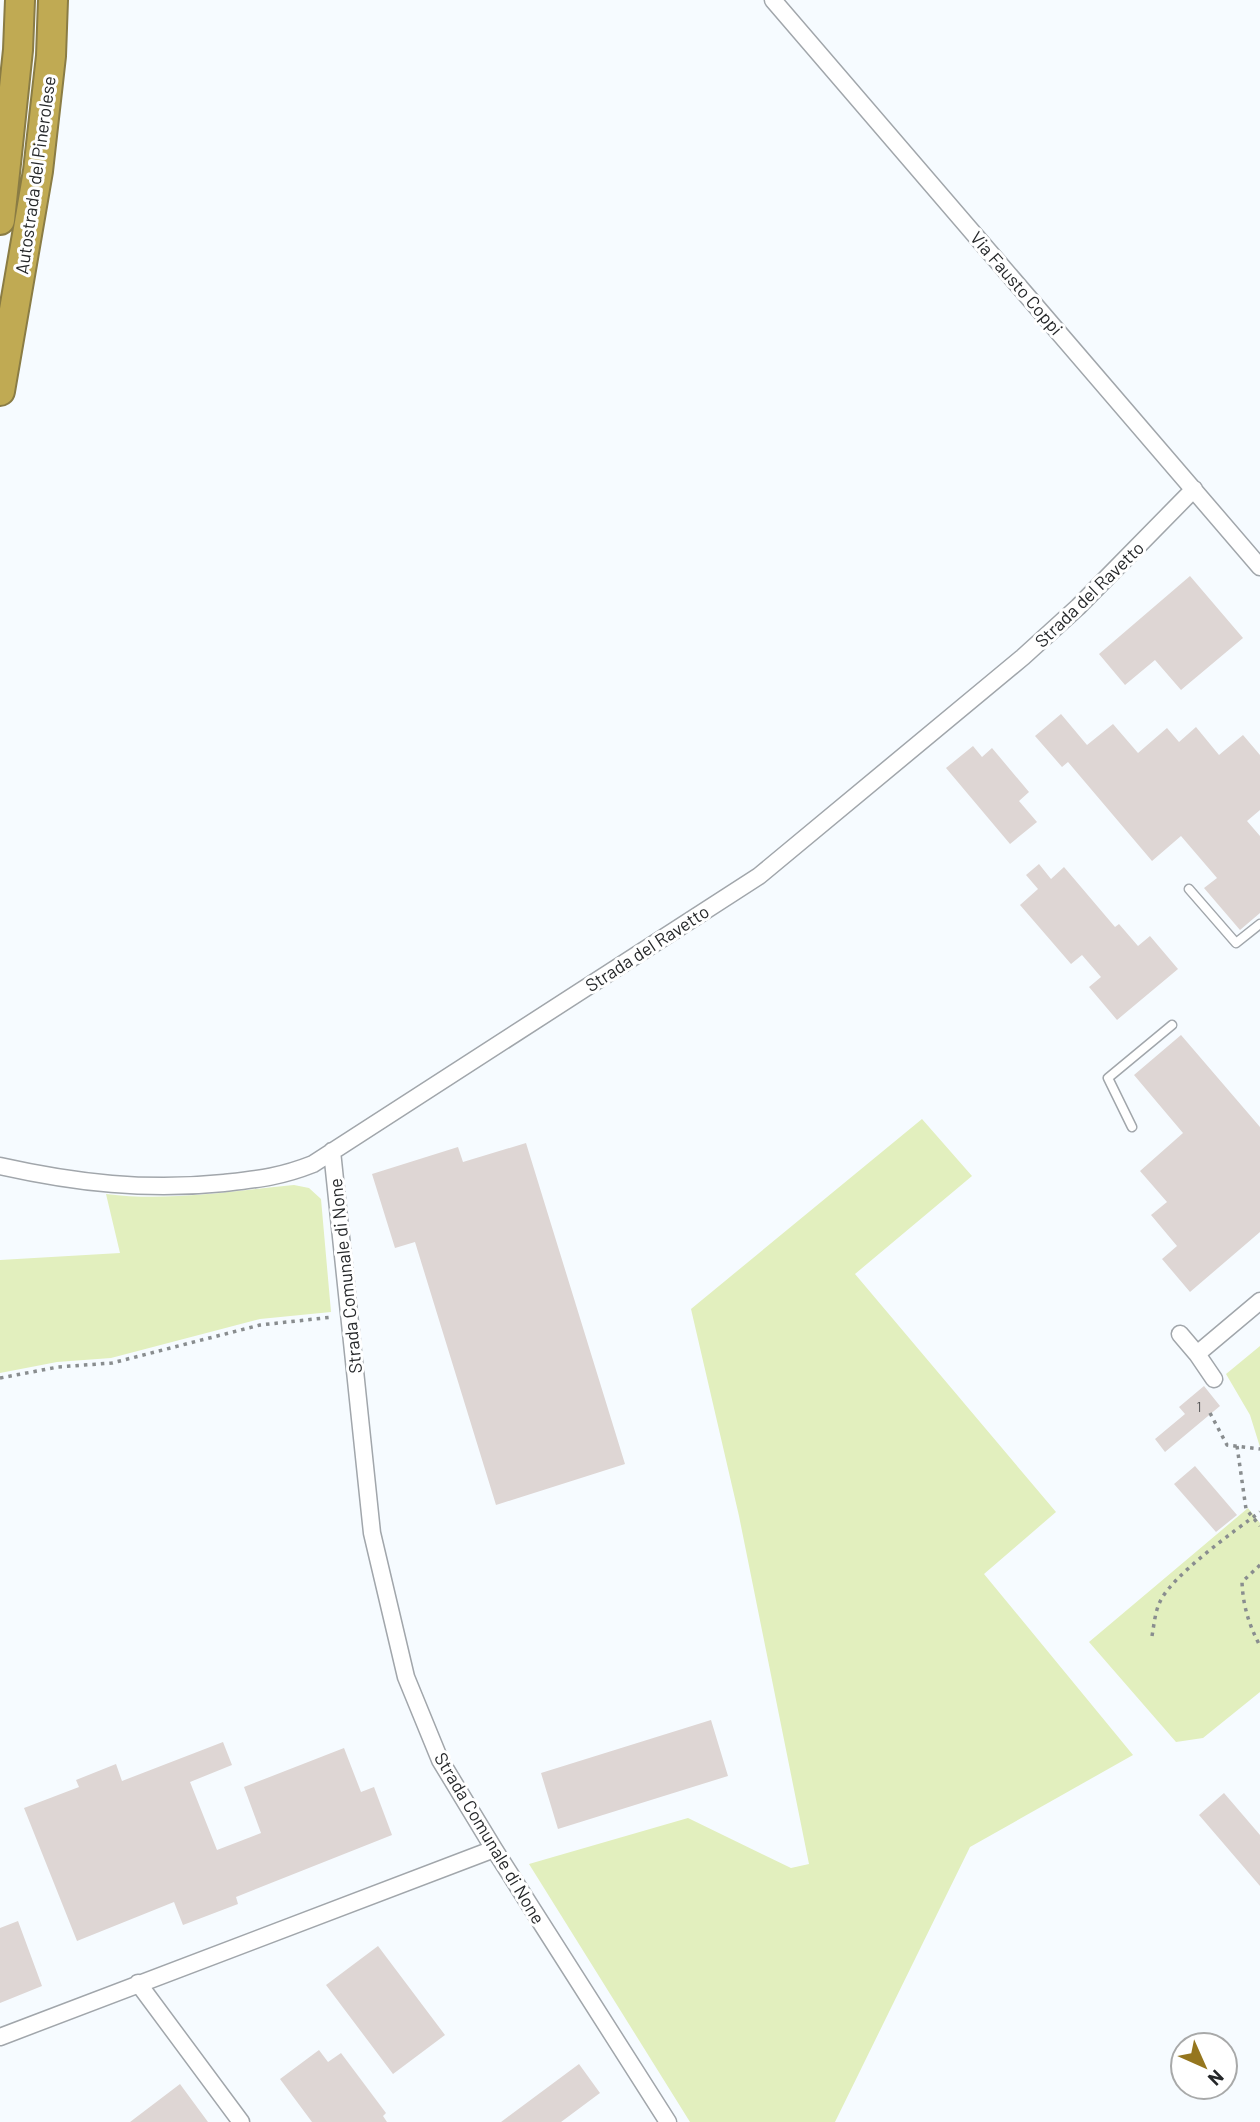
<svg xmlns="http://www.w3.org/2000/svg" width="1260" height="2122" font-family="Barlow,sans-serif">
	<rect width="100%" height="100%" fill="#f6fbff"/>
	<path fill="#e2efbe" d="M 922,1119 L 972,1176 L 855,1274 L 1056,1512 L 984,1574 L 1133,1755 L 970,1847 L 835,2122 L 690,2122 L 529,1864 L 688,1818 L 791,1868 L 809,1864 L 739,1516 L 691,1309 Z
		M 294,1185 L 309,1188 L 321,1199 L 331,1312 L 260,1319 L 111,1358 L 57,1362 L 0,1373 L 0,1260 L 120,1253 L 106,1194 C 168,1202 232,1191 294,1185 Z
		M 1260,1346 L 1260,1447 L 1250,1415 L 1226,1374 Z
		M 1248,1508 L 1260,1523 L 1260,1692 L 1203,1738 L 1176,1742 L 1089,1642 Z"/>
	<path fill="#ded6d4" d="M 1190,576 L 1243,638 L 1181,690 L 1155,660 L 1125,685 L 1099,654 Z
		M 1061,714 L 1087,745 L 1113,724 L 1138,753 L 1167,728 L 1179,742 L 1196,727 L 1219,755 L 1243,735 L 1260,755 L 1260,810 L 1247,821 L 1260,836 L 1260,913 L 1240,930 L 1204,888 L 1217,878 L 1181,836 L 1152,861 L 1068,762 L 1062,767 L 1035,736 Z
		M 973,746 L 982,757 L 992,748 L 1029,792 L 1019,801 L 1037,822 L 1010,844 L 946,768 Z
		M 1039,864 L 1051,879 L 1064,867 L 1115,927 L 1119,924 L 1138,946 L 1150,936 L 1178,969 L 1117,1020 L 1089,987 L 1101,977 L 1082,955 L 1071,964 L 1020,905 L 1038,889 L 1026,875 Z
		M 1181,1035 L 1260,1127 L 1260,1232 L 1190,1292 L 1162,1259 L 1177,1246 L 1151,1215 L 1167,1202 L 1140,1171 L 1183,1133 L 1134,1075 Z
		M 526,1143 L 625,1464 L 496,1505 L 415,1242 L 395,1248 L 372,1174 L 458,1147 L 463,1162 Z
		M 1204,1386 L 1220,1406 L 1165,1452 L 1155,1439 L 1185,1414 L 1179,1407 Z
		M 1195,1466 L 1237,1515 L 1216,1532 L 1174,1484 Z
		M 711,1720 L 728,1776 L 558,1829 L 541,1773 Z
		M 223,1742 L 232,1765 L 190,1782 L 217,1850 L 261,1833 L 244,1787 L 344,1748 L 361,1792 L 374,1787 L 392,1835 L 236,1897 L 238,1904 L 183,1925 L 174,1902 L 77,1941 L 24,1808 L 79,1787 L 76,1780 L 116,1764 L 122,1781 Z
		M 1224,1793 L 1260,1835 L 1260,1886 L 1199,1815 Z
		M 18,1921 L 42,1986 L 0,2003 L 0,1928 Z
		M 378,1946 L 445,2035 L 393,2074 L 326,1985 Z
		M 319,2050 L 328,2062 L 341,2053 L 386,2113 L 383,2116 L 387,2122 L 312,2122 L 280,2079 Z
		M 579,2064 L 600,2093 L 561,2122 L 501,2122 Z
		M 180,2084 L 208,2122 L 130,2122 Z"/>
	<g fill="none" stroke-linecap="round" stroke-linejoin="round">
		<g stroke="#a1a6ab" stroke-width="11">
			<path id="lane" d="M 1189,889 L 1236,943 L 1260,924
				M 1132,1127 L 1108,1078 L 1172,1025"/>
		</g>
		<g stroke="#a1a6ab" stroke-width="19">
			<path id="street" d="M 773,0 L 1260,567
				M 332,1151 L 372,1533 L 406,1677 L 440,1760 L 494,1849 L 668,2122
				M 0,1166 C 76,1183 147,1191 224,1183 C 259,1179 280,1177 313,1164 L 759,876 L 1023,657 L 1078,607 L 1194,489
				M 1180,1334 L 1197,1354
				M 1214,1379 L 1197,1354 L 1260,1301
				M 138,1983 L 241,2122
				M 0,2037 L 494,1849"/>
		</g>
		<g stroke="#8a7c44" stroke-width="32">
			<path id="highway" d="M 0,220 L 18,50 L 20,0
				M 0,391 L 38,171 L 51,56 L 53,0"/>
		</g>
		<path stroke="#898d8f" stroke-width="3.5" stroke-dasharray="3.5 5" stroke-linecap="butt" d="M 0,1378 L 58,1367 L 112,1363 L 260,1325 L 333,1317
			M 1210,1413 L 1227,1445 L 1260,1449
			M 1237,1446 L 1246,1509 L 1260,1526
			M 1260,1565 L 1242,1582 C 1243,1606 1249,1625 1260,1646
			M 1152,1636 C 1154,1625 1155,1613 1159,1604 C 1169,1577 1236,1530 1260,1512"/>
		<use href="#lane" stroke="#fff" stroke-width="8"/>
		<use href="#street" stroke="#fff" stroke-width="16"/>
		<use href="#highway" stroke="#c0aa53" stroke-width="28"/>
	</g>
	<g text-anchor="middle" dominant-baseline="central" stroke-width="6" stroke-linejoin="round" paint-order="stroke">
		<g font-size="14" fill="#535354">
			<text x="1199" y="1406">1</text>
		</g>
		<g font-size="18" fill="#252729" stroke="#fff">
			<text transform="translate(35 175) rotate(-82)">Autostrada del Pinerolese</text>
			<text transform="translate(1017 283) rotate(49)">Via Fausto Coppi</text>
			<text transform="translate(1089 594) rotate(-44)">Strada del Ravetto</text>
			<text transform="translate(647 948) rotate(-33)">Strada del Ravetto</text>
			<text transform="translate(345 1276) rotate(-96)">Strada Comunale di None</text>
			<text transform="translate(490 1838) rotate(59)">Strada Comunale di None</text>
		</g>
	</g>
	<g transform="translate(1204 2066) rotate(135)"><circle r="33" fill="#ffffff" stroke="#a8a9a9" stroke-width="2"/>
	<path d="M0-5L12 26L0 18L-12 26Z" fill="#95761e"/>
	<text y="-10" font-size="19" font-weight="bold" text-anchor="middle" fill="#252729">N</text>
	</g>
</svg>
